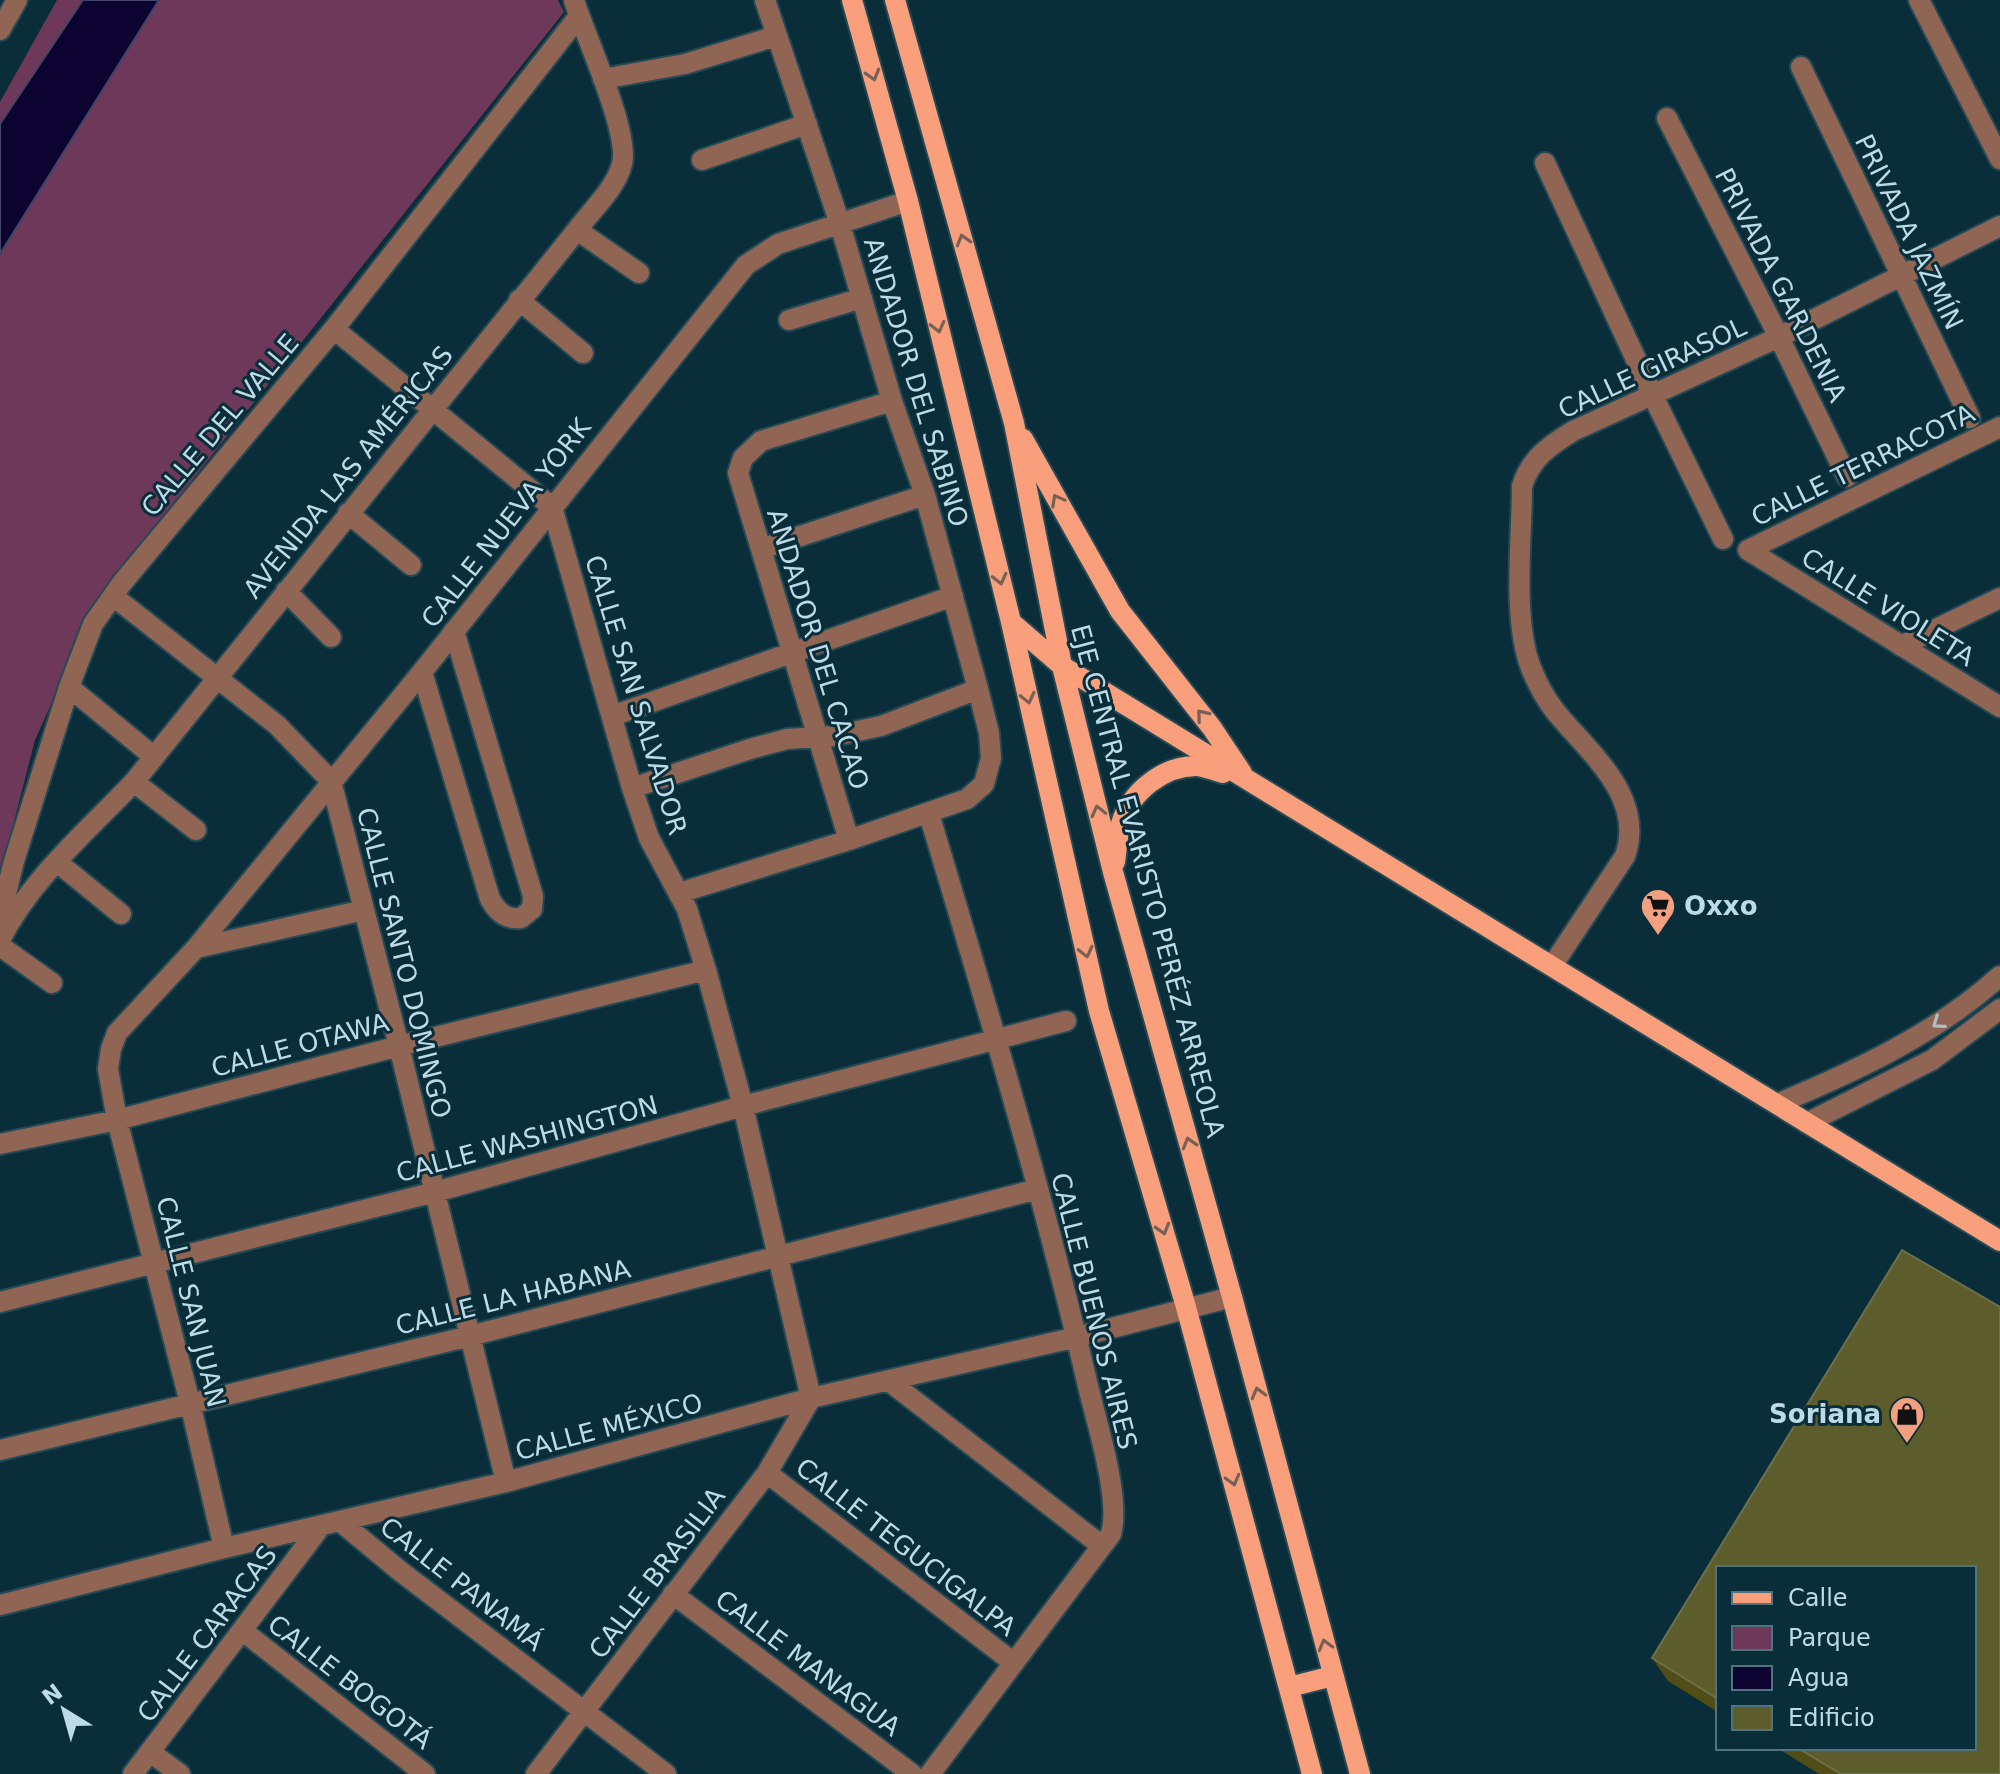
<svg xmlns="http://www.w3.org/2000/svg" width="2000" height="1774" font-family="'DejaVu Sans',sans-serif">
	<rect width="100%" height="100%" fill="#0a2e39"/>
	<path fill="#6d385a" d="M 57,0 L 558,0 L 564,12 L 100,596 L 35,740 L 0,876 L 0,102 Z"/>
	<path fill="#0c0330" stroke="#414467" stroke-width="2" d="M 83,0 L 159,0 L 0,254 L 0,124 Z"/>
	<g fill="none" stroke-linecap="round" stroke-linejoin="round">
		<g stroke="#264a55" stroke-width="24">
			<path id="minor" d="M 1919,0 L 2000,159
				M 0,30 L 17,0
				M 1801,67 L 1970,418
				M 603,79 L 685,64 L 776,36
				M 1667,118 L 1779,337 L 1847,477
				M 702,160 L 807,124
				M 1545,163 L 1653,396 L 1723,539
				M 577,230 L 639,273
				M 519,300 L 583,353
				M 789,320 L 862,298
				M 334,329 L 552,507 L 632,788 L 649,838 L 687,909 L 706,970 L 743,1106 L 811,1398 L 767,1473 L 536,1774
				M 348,513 L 411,565
				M 761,549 L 925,495
				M 1748,550 L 2000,707
				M 1748,550 L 2000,427
				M 286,591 L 331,637
				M 113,596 L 277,725 L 331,781 L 399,1046 L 506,1482
				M 1901,646 L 2000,598
				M 422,672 L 490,899 C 497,911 505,920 521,918 L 532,909 L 533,896 L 454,631
				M 69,687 L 153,756
				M 612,716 L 953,596
				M 134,782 L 196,830
				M 632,788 L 750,749 L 787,739 L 834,736 L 881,726 L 978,689
				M 929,814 C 986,1003 1043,1193 1088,1386 C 1097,1424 1121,1499 1111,1534 L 930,1774
				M 849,840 L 738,473 L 743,458 L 761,441 L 892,401
				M 57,862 L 121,914
				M 679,893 L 849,840 L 967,799 L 984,784 L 991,758 L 989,733 L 978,689 L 925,495 L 892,401 L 840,224 L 765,0
				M 0,918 L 14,861 L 69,687 L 93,624 L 122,583 L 334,329 L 579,16
				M 0,940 C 31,879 87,831 134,782 L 577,230 C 591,211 616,188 622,164 C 630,132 585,36 574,0
				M 0,946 L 52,983
				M 196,948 L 364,910
				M 1552,966 L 1625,856 C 1646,796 1588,752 1555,711 C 1545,698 1537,683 1531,668 C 1512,619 1522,538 1522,486 C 1531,458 1549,446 1573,431 L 1779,337 L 2000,226
				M 1777,1104 C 1856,1071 1936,1034 2000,976
				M 1807,1123 L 1932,1060 L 2000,1009
				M 0,1144 L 117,1120 L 399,1046 L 706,970
				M 0,1302 L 435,1192 L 743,1106 L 1066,1021
				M 889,1381 L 1102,1546
				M 0,1450 L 470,1336 L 1038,1189
				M 767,1473 L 1014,1663
				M 341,1522 L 400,1571 L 666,1774
				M 224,1548 L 190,1403 L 117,1120 L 108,1069 L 111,1049 L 117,1033 L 196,948 L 422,672 L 746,265 L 778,244 L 908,201
				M 673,1594 L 912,1774
				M 0,1605 L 224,1548 L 506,1482 L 811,1398 L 1077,1337 L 1232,1297
				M 243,1631 L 425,1774
				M 150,1752 L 180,1774
				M 133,1774 L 321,1526"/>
		</g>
		<g stroke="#264a55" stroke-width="24">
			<path id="major" d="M 852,0 L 908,201 L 1011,622 L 1099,1011 L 1186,1307 L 1312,1774
				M 895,0 L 1014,423 L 1062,666 L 1113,872 L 1232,1297 L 1360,1774
				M 1023,439 L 1120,611 L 1212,728 L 1242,773
				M 1011,622 L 1062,666 L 2000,1241
				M 1115,862 C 1117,850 1117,836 1121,824 C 1130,792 1164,765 1198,766 C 1206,767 1215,771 1223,773
				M 1289,1687 L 1333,1676"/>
		</g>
		<use href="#minor" stroke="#916554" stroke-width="20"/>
		<use href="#major" stroke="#fa9f7b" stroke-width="20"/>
	</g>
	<path fill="#514d16" d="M 1902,1250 L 2000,1307 L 2000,1774 L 1819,1774 L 1777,1748 L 1974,1748 L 1974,1568 L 1718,1568 L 1718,1712 L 1668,1681 L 1652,1658 Z"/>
	<path fill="#5d5c2c" stroke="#6c704a" stroke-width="2" d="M 1902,1250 L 2000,1307 L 2000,1774 L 1841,1774 L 1798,1748 L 1974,1748 L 1974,1568 L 1718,1568 L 1718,1699 L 1652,1658 Z"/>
	<defs><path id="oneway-chevron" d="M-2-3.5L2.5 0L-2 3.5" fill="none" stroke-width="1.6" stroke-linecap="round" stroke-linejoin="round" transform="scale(2)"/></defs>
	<g stroke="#766157">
		<use href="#oneway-chevron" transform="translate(873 75) rotate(74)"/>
		<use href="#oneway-chevron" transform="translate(963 240) rotate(-106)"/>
		<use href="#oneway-chevron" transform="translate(938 327) rotate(76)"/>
		<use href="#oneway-chevron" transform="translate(1057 500) rotate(-119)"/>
		<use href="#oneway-chevron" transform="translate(1000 579) rotate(76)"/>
		<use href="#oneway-chevron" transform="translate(1028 698) rotate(77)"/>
		<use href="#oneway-chevron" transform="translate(1202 715) rotate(-130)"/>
		<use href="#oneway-chevron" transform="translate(1098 811) rotate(-104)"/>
		<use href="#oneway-chevron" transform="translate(1086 952) rotate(77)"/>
		<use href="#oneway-chevron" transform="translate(1189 1143) rotate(-106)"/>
		<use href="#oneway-chevron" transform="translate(1163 1229) rotate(74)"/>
		<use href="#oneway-chevron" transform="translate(1258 1393) rotate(-105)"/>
		<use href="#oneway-chevron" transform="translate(1233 1480) rotate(75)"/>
		<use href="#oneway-chevron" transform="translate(1325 1645) rotate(-105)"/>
	</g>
	<use stroke="#b1bec2" href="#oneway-chevron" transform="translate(1938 1023) rotate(145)"/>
	<defs>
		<g id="supermarket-pin" transform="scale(1.8)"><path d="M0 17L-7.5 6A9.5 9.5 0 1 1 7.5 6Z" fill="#f2a080" stroke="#0a2e39"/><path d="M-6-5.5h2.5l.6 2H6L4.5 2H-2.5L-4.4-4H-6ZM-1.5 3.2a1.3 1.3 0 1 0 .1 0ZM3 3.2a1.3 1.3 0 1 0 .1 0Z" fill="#111"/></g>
		<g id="shop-pin" transform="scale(1.8)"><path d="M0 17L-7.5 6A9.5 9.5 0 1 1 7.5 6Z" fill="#f2a080" stroke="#0a2e39"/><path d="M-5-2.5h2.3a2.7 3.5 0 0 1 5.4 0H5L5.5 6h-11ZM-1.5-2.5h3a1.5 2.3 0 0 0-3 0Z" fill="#111"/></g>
	</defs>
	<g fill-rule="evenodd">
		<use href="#supermarket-pin" x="1658" y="906"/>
		<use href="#shop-pin" x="1907" y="1414"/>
	</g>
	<g text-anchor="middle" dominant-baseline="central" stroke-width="6" stroke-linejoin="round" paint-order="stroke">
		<g font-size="26" fill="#bcdbe7" stroke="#0a2e39">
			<text transform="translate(1909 232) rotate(64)">PRIVADA JAZMÍN</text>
			<text transform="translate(1781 285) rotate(63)">PRIVADA GARDENIA</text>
			<text transform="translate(1652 368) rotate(-25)">CALLE GIRASOL</text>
			<text transform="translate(916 382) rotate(73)">ANDADOR DEL SABINO</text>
			<text transform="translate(220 425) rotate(-50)">CALLE DEL VALLE</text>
			<text transform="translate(1863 465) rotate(-26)">CALLE TERRACOTA</text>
			<text transform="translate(348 472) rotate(-51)">AVENIDA LAS AMÉRICAS</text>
			<text transform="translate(506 523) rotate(-52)">CALLE NUEVA YORK</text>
			<text transform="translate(1888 607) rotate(32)">CALLE VIOLETA</text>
			<text transform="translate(818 649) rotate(73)">ANDADOR DEL CACAO</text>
			<text transform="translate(636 695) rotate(73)">CALLE SAN SALVADOR</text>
			<text transform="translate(1148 881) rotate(75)">EJE CENTRAL EVARISTO PERÉZ ARREOLA</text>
			<text transform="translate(404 963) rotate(76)">CALLE SANTO DOMINGO</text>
			<text transform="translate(300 1045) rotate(-15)">CALLE OTAWA</text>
			<text transform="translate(527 1139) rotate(-15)">CALLE WASHINGTON</text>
			<text transform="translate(513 1297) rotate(-14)">CALLE LA HABANA</text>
			<text transform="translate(191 1302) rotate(76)">CALLE SAN JUAN</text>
			<text transform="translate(1094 1311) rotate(76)">CALLE BUENOS AIRES</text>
			<text transform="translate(609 1427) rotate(-15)">CALLE MÉXICO</text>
			<text transform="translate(906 1547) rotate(38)">CALLE TEGUCIGALPA</text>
			<text transform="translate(657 1573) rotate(-53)">CALLE BRASILIA</text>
			<text transform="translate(462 1584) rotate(38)">CALLE PANAMÁ</text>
			<text transform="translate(207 1634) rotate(-53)">CALLE CARACAS</text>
			<text transform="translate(808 1663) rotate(37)">CALLE MANAGUA</text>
			<text transform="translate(350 1682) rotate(38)">CALLE BOGOTÁ</text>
		</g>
		<g font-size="26" font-weight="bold" fill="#bcdbe7" stroke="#0a2e39" text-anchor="start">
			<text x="1684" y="906">Oxxo</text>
			<text x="1881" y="1414" text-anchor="end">Soriana</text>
		</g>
	</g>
	<rect x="1716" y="1566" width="260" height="184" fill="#0a2e39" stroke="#51737f" stroke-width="2"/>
	<rect x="1732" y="1592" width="40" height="12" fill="#fa9f7b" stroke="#51737f" stroke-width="2"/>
	<text x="1788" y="1606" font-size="24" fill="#bcdbe7">Calle</text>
	<rect x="1732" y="1626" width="40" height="24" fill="#6d385a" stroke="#51737f" stroke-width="2"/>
	<text x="1788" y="1646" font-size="24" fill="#bcdbe7">Parque</text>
	<rect x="1732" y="1666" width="40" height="24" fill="#0c0330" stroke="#51737f" stroke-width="2"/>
	<text x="1788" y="1686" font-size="24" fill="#bcdbe7">Agua</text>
	<rect x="1732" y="1706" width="40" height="24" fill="#5d5c2c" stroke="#51737f" stroke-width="2"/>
	<text x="1788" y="1726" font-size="24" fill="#bcdbe7">Edificio</text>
	<g transform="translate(64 1710) rotate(323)" stroke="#0a2e39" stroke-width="6" paint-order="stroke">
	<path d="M0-6L14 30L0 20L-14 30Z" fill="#bcdbe7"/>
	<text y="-12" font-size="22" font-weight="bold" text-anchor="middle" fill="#bcdbe7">N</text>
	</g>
</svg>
